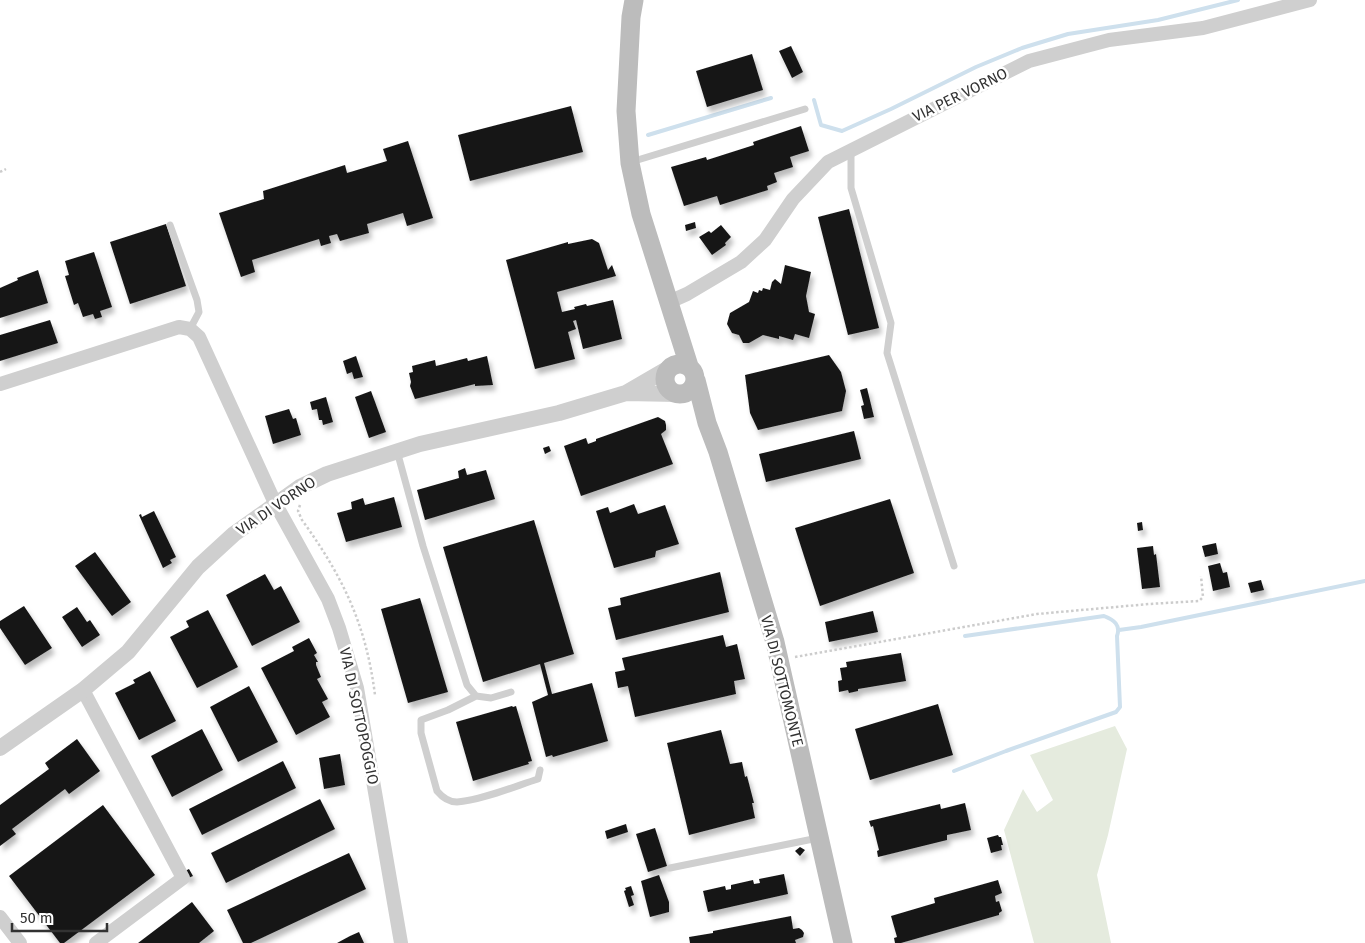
<svg xmlns="http://www.w3.org/2000/svg" width="1365" height="943" font-family="'Fira Sans',sans-serif">
	<defs>
		<filter id="shadow"><feDropShadow dx="3" dy="5.5" stdDeviation="2.5" flood-color="#0004"/></filter>
	</defs>
	<rect width="100%" height="100%" fill="#fff"/>
	<path fill="#e5ebde" d="M 1115,726 L 1127,749 L 1108,835 L 1097,875 L 1111,943 L 1034,943 L 1004,830 L 1023,789 L 1037,812 L 1053,800 L 1030,755 Z"/>
	<g fill="none" stroke-linecap="round" stroke-linejoin="round">
		<path stroke="#cee0ed" stroke-width="4" d="M 814,100 L 821,125 L 842,131 L 891,109 L 976,67 L 1022,48 L 1068,34 L 1158,20 L 1238,0
			M 648,135 L 771,98
			M 1119,630 L 1141,627 L 1365,581
			M 954,771 L 1006,751 L 1116,712 L 1120,707 L 1117,636 C 1121,625 1114,620 1104,616 L 965,636"/>
	</g>
	<path fill="#191919" filter="url(#shadow)" d="M 791,46 L 803,72 L 792,78 L 779,51 Z
		M 752,54 L 763,90 L 707,107 L 696,71 Z
		M 571,106 L 583,152 L 470,181 L 458,135 Z
		M 801,126 L 809,151 L 790,157 L 793,167 L 774,173 L 777,182 L 767,186 L 768,190 L 720,205 L 717,196 L 684,206 L 671,167 L 706,157 L 707,160 L 754,145 L 753,142 Z
		M 408,141 L 433,218 L 407,226 L 403,213 L 367,224 L 369,233 L 340,241 L 337,234 L 329,236 L 331,243 L 321,246 L 319,239 L 252,260 L 255,272 L 241,277 L 219,213 L 264,199 L 263,191 L 345,165 L 347,173 L 387,161 L 383,149 Z
		M 849,209 L 879,328 L 848,335 L 818,217 Z
		M 695,222 L 696,228 L 686,231 L 685,225 Z
		M 166,224 L 186,286 L 130,304 L 110,242 Z
		M 721,225 L 731,237 L 725,243 L 726,245 L 712,255 L 699,237 L 709,231 L 711,233 Z
		M 592,239 L 599,243 L 608,270 L 612,265 L 616,276 L 557,292 L 562,312 L 575,309 L 574,307 L 586,304 L 587,306 L 613,300 L 622,339 L 583,349 L 576,320 L 573,321 L 576,329 L 568,332 L 575,359 L 535,369 L 506,260 L 568,242 L 568,244 Z
		M 94,252 L 112,307 L 100,311 L 102,317 L 95,319 L 93,314 L 83,317 L 78,303 L 74,305 L 65,276 L 69,275 L 65,261 Z
		M 785,265 L 811,272 L 806,296 L 809,312 L 815,314 L 809,338 L 795,334 L 793,340 L 779,336 L 779,339 L 763,335 L 749,343 L 743,343 L 739,335 L 732,333 L 727,324 L 730,313 L 749,302 L 753,291 L 758,293 L 759,290 L 762,291 L 763,288 L 770,290 L 772,282 L 775,279 L 781,284 Z
		M 38,270 L 48,303 L 0,318 L 0,288 L 18,280 L 17,278 Z
		M 50,320 L 58,343 L 0,361 L 0,335 Z
		M 829,355 L 841,372 L 846,391 L 842,411 L 758,430 L 750,413 L 745,375 Z
		M 356,356 L 363,377 L 354,379 L 352,372 L 347,374 L 343,361 Z
		M 487,356 L 493,385 L 475,386 L 475,384 L 415,399 L 410,386 L 411,382 L 409,373 L 413,372 L 412,366 L 435,360 L 436,366 L 467,358 L 468,361 Z
		M 867,388 L 874,417 L 864,419 L 861,406 L 864,405 L 860,390 Z
		M 371,391 L 386,432 L 369,438 L 355,397 Z
		M 326,397 L 333,422 L 323,425 L 322,420 L 319,420 L 317,409 L 312,410 L 310,402 Z
		M 289,409 L 293,419 L 296,418 L 301,435 L 273,444 L 265,416 Z
		M 658,417 L 665,421 L 666,425 L 666,430 L 661,434 L 673,464 L 581,496 L 564,446 L 586,438 L 588,444 L 596,441 L 596,439 Z
		M 854,431 L 861,459 L 766,482 L 759,454 Z
		M 549,446 L 551,451 L 545,454 L 543,448 Z
		M 465,468 L 467,475 L 486,470 L 495,499 L 425,520 L 417,490 L 459,478 L 458,471 Z
		M 394,497 L 402,527 L 346,542 L 337,513 L 352,509 L 351,502 L 363,498 L 365,505 Z
		M 890,499 L 914,573 L 820,606 L 795,528 Z
		M 634,504 L 638,514 L 665,505 L 679,544 L 656,551 L 655,557 L 614,568 L 596,511 L 608,507 L 610,513 Z
		M 154,511 L 176,557 L 170,560 L 172,563 L 163,568 L 139,515 L 141,514 L 142,517 Z
		M 534,520 L 574,654 L 544,663 L 552,694 L 592,683 L 608,741 L 553,757 L 552,755 L 546,757 L 532,702 L 548,695 L 540,664 L 483,682 L 443,547 Z
		M 1142,522 L 1143,530 L 1138,531 L 1137,523 Z
		M 1216,543 L 1218,554 L 1205,557 L 1202,546 Z
		M 1153,546 L 1154,555 L 1156,554 L 1160,587 L 1142,589 L 1137,548 Z
		M 95,552 L 131,602 L 112,616 L 75,566 Z
		M 1220,563 L 1223,573 L 1227,572 L 1230,587 L 1213,591 L 1208,566 Z
		M 720,572 L 729,612 L 616,640 L 608,608 L 621,605 L 620,598 Z
		M 265,574 L 274,590 L 281,586 L 300,622 L 252,646 L 226,595 Z
		M 1261,580 L 1264,590 L 1251,593 L 1248,583 Z
		M 420,598 L 448,692 L 408,703 L 381,609 Z
		M 24,606 L 52,648 L 25,665 L 0,628 L 0,621 Z
		M 77,607 L 87,622 L 90,620 L 100,635 L 82,647 L 62,617 Z
		M 208,610 L 238,667 L 197,688 L 170,637 L 189,627 L 186,621 Z
		M 873,611 L 878,632 L 829,642 L 825,622 Z
		M 723,635 L 726,647 L 737,644 L 745,679 L 734,681 L 736,694 L 635,717 L 628,686 L 618,688 L 615,672 L 625,670 L 622,658 Z
		M 309,638 L 317,653 L 314,655 L 318,662 L 316,662 L 316,665 L 321,677 L 317,679 L 328,699 L 322,702 L 330,717 L 296,735 L 261,668 L 294,651 L 292,647 Z
		M 901,653 L 906,681 L 858,689 L 858,691 L 849,693 L 848,690 L 839,692 L 838,681 L 842,680 L 840,668 L 847,667 L 846,662 Z
		M 150,671 L 176,721 L 139,740 L 115,693 L 135,683 L 133,680 Z
		M 249,686 L 278,742 L 238,762 L 210,707 Z
		M 938,704 L 953,755 L 870,780 L 855,729 Z
		M 512,706 L 513,707 L 516,706 L 532,761 L 528,762 L 529,764 L 473,781 L 456,722 Z
		M 202,729 L 223,770 L 172,797 L 151,756 Z
		M 721,730 L 730,764 L 742,762 L 745,777 L 747,776 L 754,803 L 752,803 L 755,818 L 689,835 L 667,743 Z
		M 77,739 L 100,771 L 69,794 L 65,789 L 12,829 L 16,834 L 0,846 L 0,805 L 49,769 L 45,763 Z
		M 340,754 L 345,785 L 324,789 L 319,758 Z
		M 283,761 L 296,788 L 202,835 L 189,809 Z
		M 320,799 L 335,829 L 226,883 L 211,853 Z
		M 965,803 L 971,830 L 947,835 L 947,840 L 878,857 L 877,851 L 879,850 L 873,826 L 871,827 L 869,821 L 940,804 L 941,809 Z
		M 103,805 L 155,875 L 64,943 L 60,943 L 9,876 Z
		M 626,824 L 628,832 L 607,839 L 605,831 Z
		M 655,828 L 667,866 L 648,872 L 636,834 Z
		M 998,835 L 999,837 L 1001,837 L 1003,845 L 1001,845 L 1002,850 L 991,853 L 987,838 Z
		M 800,847 L 805,850 L 800,856 L 795,851 Z
		M 349,853 L 366,889 L 251,943 L 243,943 L 227,910 Z
		M 189,869 L 193,876 L 186,879 L 183,872 Z
		M 784,874 L 788,894 L 708,912 L 703,891 L 725,886 L 726,890 L 731,889 L 731,885 L 753,880 L 754,884 L 760,883 L 759,879 Z
		M 659,875 L 669,902 L 669,912 L 650,917 L 641,881 Z
		M 998,880 L 1002,893 L 995,896 L 996,902 L 999,901 L 1002,911 L 999,913 L 999,915 L 901,943 L 895,943 L 894,938 L 897,937 L 891,916 L 935,903 L 934,898 Z
		M 631,886 L 634,895 L 631,896 L 634,905 L 629,907 L 624,891 L 626,890 L 625,888 Z
		M 192,902 L 214,931 L 199,943 L 138,943 Z
		M 791,916 L 793,929 L 799,928 L 802,930 L 804,933 L 803,937 L 795,940 L 796,943 L 690,943 L 689,937 L 713,933 L 713,931 Z
		M 359,932 L 364,943 L 337,943 L 350,936 Z"/>
	<g fill="none" stroke-linecap="round" stroke-linejoin="round">
		<path stroke="#ccc" stroke-width="2.5" stroke-dasharray="2.5 2.5" stroke-linecap="butt" d="M 0,172 L 6,169
			M 300,505 L 298,511 L 302,520 C 343,577 366,624 375,695
			M 795,657 L 1037,614 L 1149,604 L 1199,601 L 1203,597 L 1201,576"/>
		<path stroke="#cfcfcf" stroke-width="7" d="M 851,151 L 851,188 L 891,323 L 887,353 L 954,566
			M 631,162 L 805,109
			M 170,225 L 197,300 L 199,312 L 190,329
			M 397,451 L 423,546 L 467,685 L 476,696 L 491,698 L 511,692
			M 476,696 L 448,710 L 421,720 L 421,733 L 437,791 C 442,797 449,802 457,802 C 479,801 516,786 538,779 L 540,770
			M 670,868 L 818,838"/>
		<path stroke="#cfcfcf" stroke-width="14" d="M 669,302 L 687,294 L 741,262 L 765,240 L 793,199 L 828,162 L 1029,61 L 1109,40 L 1203,28 L 1310,0
			M 0,384 L 179,327 L 190,329 L 199,337 L 275,503 L 328,599 L 339,628 L 357,688 L 401,943
			M 83,690 L 183,878 L 96,943
			M 0,917 L 20,943"/>
		<path stroke="#cfcfcf" stroke-width="16" d="M 626,393 L 677,394
			M 0,748 L 83,690 L 128,652 L 198,567 L 234,534 L 300,487 L 327,474 L 420,444 L 559,413 L 626,393 L 669,368"/>
		<path stroke="#bcbcbc" stroke-width="19" d="M 634,0 L 631,17 L 626,111 L 630,163 L 641,214 L 689,366
			M665 379a15 15 0 1 1 30 0a15 15 0 1 1-30 0Z
			M 696,380 L 707,423 L 718,452 L 775,642 L 843,943"/>
	</g>
	<g text-anchor="middle" dominant-baseline="central" stroke-width="5" stroke-linejoin="round" paint-order="stroke">
		<g font-size="15" fill="#323232" stroke="#fff">
			<text transform="translate(960 95) rotate(-26)">VIA PER VORNO</text>
			<text transform="translate(276 506) rotate(-34)">VIA DI VORNO</text>
			<text transform="translate(782 681) rotate(76)">VIA DI SOTTOMONTE</text>
			<text transform="translate(359 716) rotate(78)">VIA DI SOTTOPOGGIO</text>
		</g>
	</g>
	<path d="M12 923v8h95v-8" fill="none" stroke="#323232" stroke-width="2.5"/>
	<text x="20" y="923" font-size="15" fill="#323232" stroke="#ffffff" stroke-width="4" paint-order="stroke">50 m</text>
</svg>
